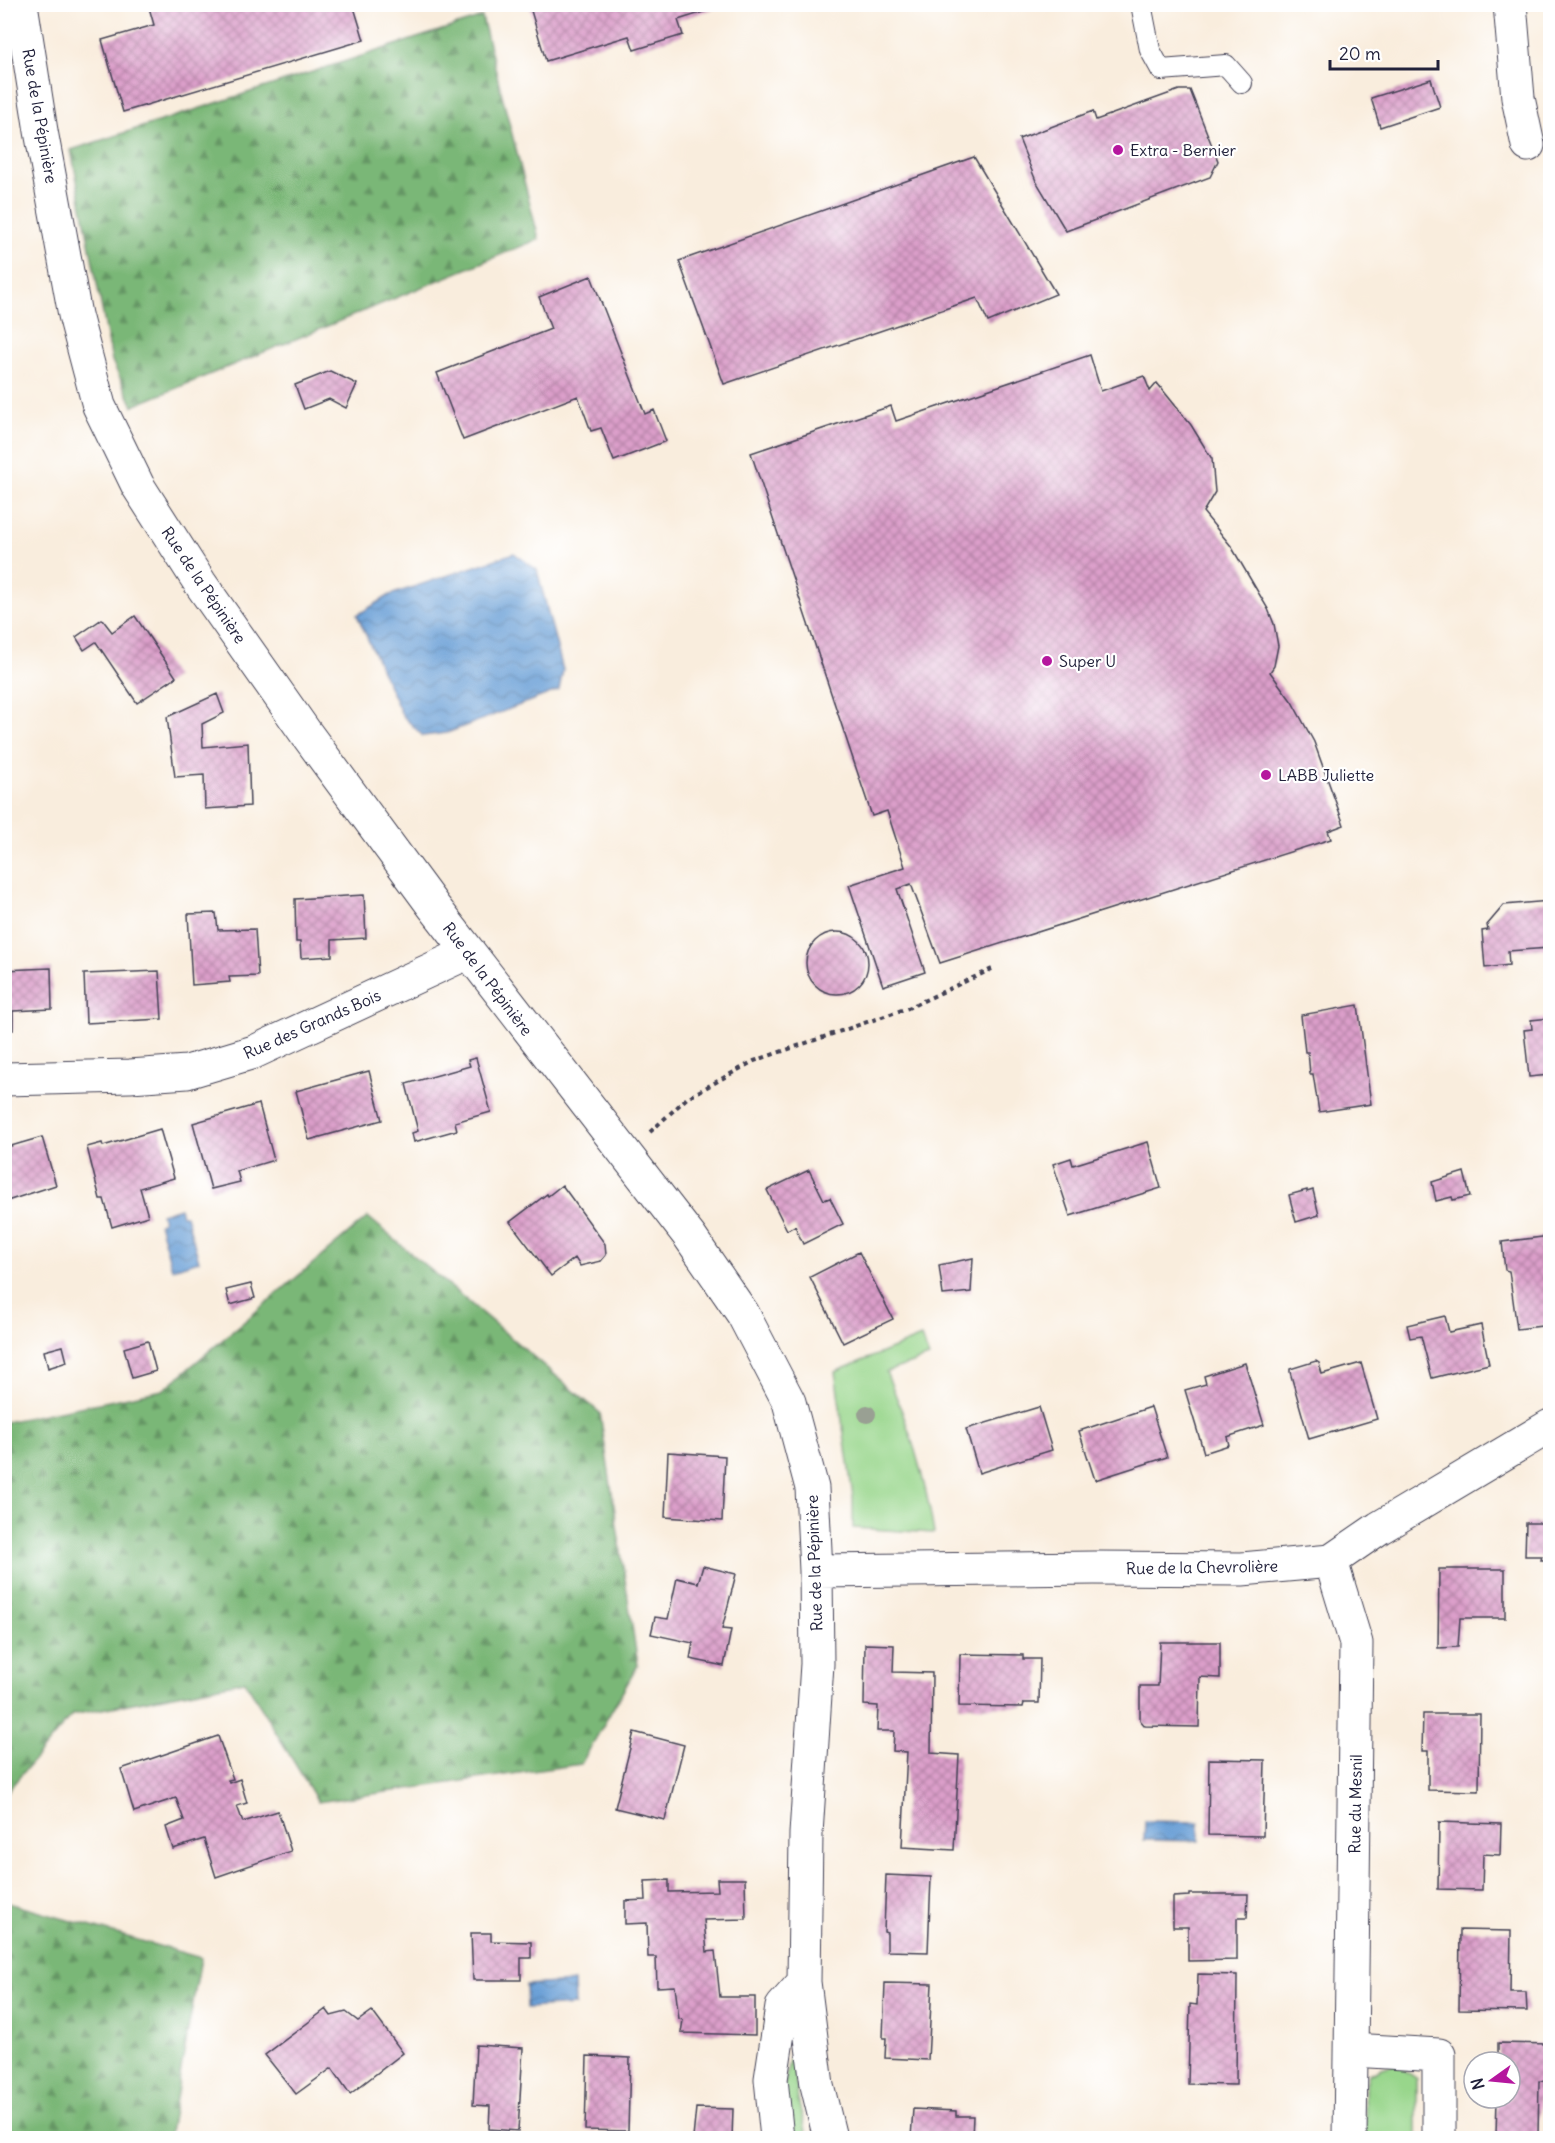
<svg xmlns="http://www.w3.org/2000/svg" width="1555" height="2143" font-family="Delius,sans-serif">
	<defs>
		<pattern id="forest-firs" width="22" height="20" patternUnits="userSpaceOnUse" patternTransform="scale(1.5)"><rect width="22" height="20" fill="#7ab777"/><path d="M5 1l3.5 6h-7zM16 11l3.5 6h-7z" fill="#649463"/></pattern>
		<pattern id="water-waves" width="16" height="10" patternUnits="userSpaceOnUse" patternTransform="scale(1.5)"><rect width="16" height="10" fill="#699fd6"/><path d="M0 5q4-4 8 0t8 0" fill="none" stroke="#5681af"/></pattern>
		<pattern id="building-cross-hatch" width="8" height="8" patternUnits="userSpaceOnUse" patternTransform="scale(1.5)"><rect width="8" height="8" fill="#dc9fca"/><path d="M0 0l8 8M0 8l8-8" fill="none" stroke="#b281a5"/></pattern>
	</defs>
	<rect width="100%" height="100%" fill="#fff"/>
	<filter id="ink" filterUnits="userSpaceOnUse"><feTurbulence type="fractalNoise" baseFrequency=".0167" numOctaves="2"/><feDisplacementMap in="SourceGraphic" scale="12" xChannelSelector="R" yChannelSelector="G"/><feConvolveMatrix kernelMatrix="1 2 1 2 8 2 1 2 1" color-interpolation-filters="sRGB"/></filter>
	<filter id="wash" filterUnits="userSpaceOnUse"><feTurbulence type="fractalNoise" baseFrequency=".008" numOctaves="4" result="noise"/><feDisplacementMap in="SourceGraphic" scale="24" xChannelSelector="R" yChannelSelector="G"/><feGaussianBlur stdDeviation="1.35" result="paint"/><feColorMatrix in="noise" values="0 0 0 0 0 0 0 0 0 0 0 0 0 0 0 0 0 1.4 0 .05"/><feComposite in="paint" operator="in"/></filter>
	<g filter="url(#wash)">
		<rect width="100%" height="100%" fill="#f9eddd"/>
		<path fill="#98d68b" stroke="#5d7c63" stroke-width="1.5" d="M 921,1337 L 929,1357 L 886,1372 C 909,1424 925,1478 934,1533 L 853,1528 L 853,1497 L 835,1372 Z
			M 792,2044 L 798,2101 L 808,2138 L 791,2138 L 784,2087 Z
			M 1396,2064 L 1417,2079 L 1417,2138 L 1366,2138 L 1365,2089 L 1369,2074 L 1381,2068 Z"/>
		<path fill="url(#forest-firs)" stroke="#4e6c59" stroke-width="1.5" d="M 482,17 L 539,239 L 133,406 L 112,361 L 71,150 Z
			M 368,1217 L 600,1413 L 638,1665 L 581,1764 L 318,1802 L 245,1681 L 72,1715 L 5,1794 L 5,1422 L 163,1390 Z
			M 5,1902 L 201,1958 L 169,2138 L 5,2138 Z"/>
		<path fill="url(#water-waves)" stroke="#466088" stroke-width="1.5" d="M 514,553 L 537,570 L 563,670 L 559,690 L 447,733 L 423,736 L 402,715 L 357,615 L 390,595 Z
			M 180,1208 L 182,1215 L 186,1215 L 199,1261 L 172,1269 L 159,1223 L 163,1221 L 161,1214 Z
			M 1145,1821 L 1199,1822 L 1199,1841 L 1144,1840 Z
			M 574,1982 L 575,2005 L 527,2008 L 526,1985 Z"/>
		<g id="blocks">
			<path fill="url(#building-cross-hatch)" d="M 148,4 L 353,4 L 364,40 L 123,112 L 102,40 L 154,25 Z
				M 529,4 L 726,4 L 726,5 L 678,20 L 683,35 L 634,50 L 629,36 L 546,61 Z
				M 1431,79 L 1440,107 L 1380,127 L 1371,98 Z
				M 1179,90 L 1190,90 L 1218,161 L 1210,177 L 1066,231 L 1036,181 L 1019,139 L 1093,111 L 1096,120 Z
				M 974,157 L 1056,294 L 988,322 L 977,298 L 724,384 L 679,261 Z
				M 591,276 L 645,414 L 654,410 L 666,441 L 614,461 L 601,428 L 591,431 L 578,396 L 463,440 L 437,373 L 551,329 L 539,297 Z
				M 1090,355 L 1101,391 L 1144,376 L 1150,391 L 1157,383 L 1191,425 L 1212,459 L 1215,492 L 1203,512 L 1231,546 L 1268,609 L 1274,624 L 1278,646 L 1274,666 L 1270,672 L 1292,702 L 1314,742 L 1344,825 L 1328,831 L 1331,839 L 940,963 L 911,884 L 897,889 L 925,972 L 883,986 L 849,885 L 905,867 L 887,811 L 872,816 L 751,453 L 891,406 L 896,421 Z
				M 330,371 L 357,384 L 346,408 L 329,399 L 304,409 L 295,385 Z
				M 135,616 L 176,677 L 137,703 L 96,642 L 84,650 L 76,637 L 102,619 L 112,632 Z
				M 217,694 L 224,713 L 202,724 L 203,747 L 248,743 L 250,806 L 205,809 L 204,775 L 175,777 L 167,717 Z
				M 364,895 L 366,938 L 332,940 L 332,956 L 301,958 L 300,942 L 296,942 L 295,899 Z
				M 1550,901 L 1550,948 L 1508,951 L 1509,965 L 1485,968 L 1482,931 L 1488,930 L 1487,925 L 1504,905 Z
				M 216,913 L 218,930 L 255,929 L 258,976 L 229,977 L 230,982 L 192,985 L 188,914 Z
				M806 963a31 31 0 1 1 62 0a31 31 0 1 1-62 0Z
				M 51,968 L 52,1009 L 13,1011 L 13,1030 L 4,1031 L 4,970 Z
				M 159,971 L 162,1019 L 86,1023 L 84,974 Z
				M 1358,1005 L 1371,1104 L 1319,1112 L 1313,1074 L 1310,1074 L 1308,1052 L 1305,1052 L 1301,1015 Z
				M 1550,1018 L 1550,1075 L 1529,1077 L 1524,1030 L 1532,1029 L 1531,1020 Z
				M 476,1058 L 491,1112 L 455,1122 L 457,1130 L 414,1142 L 412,1133 L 418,1131 L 406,1084 L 470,1066 L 468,1060 Z
				M 369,1071 L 382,1120 L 309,1140 L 296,1091 Z
				M 259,1104 L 274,1160 L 237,1171 L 240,1182 L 211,1189 L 193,1123 Z
				M 160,1129 L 174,1178 L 140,1188 L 148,1216 L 112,1227 L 104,1199 L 100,1199 L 87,1147 L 102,1143 L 103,1146 Z
				M 42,1137 L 56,1185 L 7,1201 L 4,1195 L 4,1148 Z
				M 1148,1142 L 1161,1188 L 1070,1216 L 1053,1164 L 1071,1158 L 1073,1165 Z
				M 809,1170 L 824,1200 L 830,1198 L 843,1224 L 803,1244 L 795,1226 L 787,1230 L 767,1190 Z
				M 1464,1172 L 1470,1196 L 1453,1200 L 1452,1197 L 1436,1201 L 1432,1182 Z
				M 562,1185 L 605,1244 L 606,1255 L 601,1261 L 580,1266 L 575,1258 L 551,1276 L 510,1222 L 547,1194 L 548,1196 Z
				M 1307,1190 L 1307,1192 L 1313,1190 L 1319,1215 L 1296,1222 L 1289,1195 Z
				M 1550,1236 L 1550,1267 L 1547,1267 L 1550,1291 L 1550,1325 L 1517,1329 L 1509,1271 L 1505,1270 L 1502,1242 Z
				M 859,1252 L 893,1319 L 843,1343 L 810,1277 Z
				M 973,1258 L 971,1292 L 943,1295 L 939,1265 Z
				M 251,1284 L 255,1298 L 230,1305 L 226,1290 Z
				M 1445,1316 L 1449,1332 L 1481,1325 L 1489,1364 L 1432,1378 L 1421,1336 L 1410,1338 L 1407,1325 Z
				M 148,1341 L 156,1371 L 132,1378 L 124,1348 Z
				M 63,1346 L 67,1362 L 48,1368 L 44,1351 Z
				M 1316,1361 L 1319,1363 L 1322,1374 L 1361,1363 L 1377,1419 L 1309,1439 L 1290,1372 L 1290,1369 Z
				M 1245,1363 L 1264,1425 L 1227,1437 L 1229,1445 L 1204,1453 L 1185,1390 L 1206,1384 L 1204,1376 Z
				M 1039,1407 L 1052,1450 L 979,1473 L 966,1429 Z
				M 1151,1407 L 1167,1457 L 1095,1480 L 1079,1431 Z
				M 668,1452 L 725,1456 L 722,1521 L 665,1517 Z
				M 1543,1518 L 1550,1518 L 1550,1560 L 1541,1560 L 1542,1556 L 1525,1556 L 1526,1523 L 1543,1523 Z
				M 703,1566 L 736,1574 L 722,1629 L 731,1630 L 724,1666 L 690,1659 L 693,1643 L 651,1634 L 655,1617 L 668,1619 L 677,1578 L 698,1583 Z
				M 1439,1569 L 1505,1569 L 1505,1618 L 1460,1618 L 1458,1647 L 1438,1648 Z
				M 1160,1642 L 1220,1642 L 1220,1678 L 1200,1677 L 1199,1727 L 1145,1726 L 1140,1720 L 1140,1686 L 1158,1686 Z
				M 865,1644 L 894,1645 L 893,1672 L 932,1673 L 931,1753 L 959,1755 L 954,1850 L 902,1847 L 907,1752 L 893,1751 L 894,1731 L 877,1731 L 878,1706 L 864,1705 Z
				M 960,1654 L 1023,1655 L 1023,1659 L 1040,1659 L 1039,1703 L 1024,1703 L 1023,1707 L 959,1706 Z
				M 1423,1714 L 1480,1714 L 1479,1791 L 1428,1790 L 1428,1751 L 1422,1751 Z
				M 634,1732 L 684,1745 L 665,1820 L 615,1808 Z
				M 218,1736 L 233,1779 L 228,1780 L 229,1783 L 240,1779 L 247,1803 L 237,1806 L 243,1822 L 278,1811 L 291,1851 L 216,1877 L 204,1839 L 173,1849 L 166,1827 L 184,1820 L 176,1798 L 134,1812 L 121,1769 Z
				M 1209,1759 L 1265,1760 L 1263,1836 L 1208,1835 Z
				M 1439,1822 L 1501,1824 L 1500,1855 L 1483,1854 L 1482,1890 L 1438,1889 Z
				M 886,1875 L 931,1877 L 928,1952 L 887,1951 L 887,1933 L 884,1932 Z
				M 717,1879 L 745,1879 L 746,1919 L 704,1920 L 707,1952 L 715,1951 L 720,1997 L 755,1997 L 755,2035 L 681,2033 L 683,2020 L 679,2019 L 675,1986 L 657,1987 L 656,1957 L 648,1957 L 647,1923 L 625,1924 L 625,1901 L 646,1900 L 645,1881 L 669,1880 L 669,1892 L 718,1891 Z
				M 1189,1894 L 1248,1894 L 1247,1918 L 1237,1918 L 1237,1960 L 1188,1961 L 1188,1927 L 1173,1927 L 1173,1897 L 1189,1896 Z
				M 1460,1930 L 1511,1931 L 1510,1992 L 1526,1992 L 1527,2011 L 1459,2010 Z
				M 471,1933 L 491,1933 L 491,1941 L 531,1942 L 531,1958 L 521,1958 L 521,1980 L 473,1980 Z
				M 1198,1974 L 1237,1975 L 1236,2085 L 1188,2084 L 1190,2004 L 1197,2005 Z
				M 885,1983 L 932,1984 L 928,2060 L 885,2058 L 886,2038 L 883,2038 Z
				M 326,2009 L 331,2016 L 346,2012 L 358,2021 L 372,2011 L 403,2053 L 350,2094 L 332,2068 L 296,2094 L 265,2055 Z
				M 1498,2043 L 1550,2044 L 1550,2082 L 1539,2081 L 1538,2136 L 1496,2135 L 1497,2098 L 1510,2098 L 1510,2062 L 1498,2062 Z
				M 476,2045 L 523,2048 L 518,2131 L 489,2129 L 490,2106 L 473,2105 Z
				M 587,2056 L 630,2058 L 628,2131 L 585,2130 Z
				M 696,2108 L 733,2109 L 732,2138 L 693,2138 Z
				M 913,2109 L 956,2111 L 956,2116 L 973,2116 L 972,2138 L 911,2138 Z"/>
		</g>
	</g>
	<g filter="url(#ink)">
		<use href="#blocks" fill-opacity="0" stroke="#424053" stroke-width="1.5"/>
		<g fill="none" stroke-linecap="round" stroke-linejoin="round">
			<g stroke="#424053" stroke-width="22">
				<path id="service" d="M 1141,4 L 1150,50 L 1161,70 L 1226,65 L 1242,83"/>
			</g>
			<g stroke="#424053" stroke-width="35">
				<path id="minor" d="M 21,4 L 41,131 L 75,315 L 99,406 L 138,486 L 200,583 L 305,732 L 434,907 L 690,1237 L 743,1314 L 789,1402 L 812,1488 L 816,1571 L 817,1664 L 806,1834 L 804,1982 L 817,2085 L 830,2138
					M 1510,4 L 1518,98 L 1528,145
					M 4,1079 L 130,1076 L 187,1072 L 254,1052 L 469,952
					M 1331,1561 L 1356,1643 L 1350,2138
					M 816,1571 L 1094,1568 L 1242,1569 L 1331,1561 L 1379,1528 L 1550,1426
					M 1352,2050 L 1439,2055 L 1439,2138
					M 777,2138 L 771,2079 L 782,2007 L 804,1982"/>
			</g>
			<path stroke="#424053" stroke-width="4" stroke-dasharray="4.5 4.5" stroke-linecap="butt" d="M 650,1132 L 687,1098 L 754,1061 L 908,1008 L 992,969"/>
			<use href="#service" stroke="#fff" stroke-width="20"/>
			<use href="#minor" stroke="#fff" stroke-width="33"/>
		</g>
		<circle fill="#99a093" cx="867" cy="1414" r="9"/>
	</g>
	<g fill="#b5179e" stroke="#fff" stroke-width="2">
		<circle cx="1118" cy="150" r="6"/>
		<circle cx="1047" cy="661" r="6"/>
		<circle cx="1266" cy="775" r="6"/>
	</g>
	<g text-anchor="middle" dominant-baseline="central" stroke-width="4.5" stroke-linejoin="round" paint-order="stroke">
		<g font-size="16" fill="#22223b" stroke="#fff">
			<text transform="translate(40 116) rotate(80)">Rue de la Pépinière</text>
			<text transform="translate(204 585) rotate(56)">Rue de la Pépinière</text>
			<text transform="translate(488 979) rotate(53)">Rue de la Pépinière</text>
			<text transform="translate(312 1024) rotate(-24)">Rue des Grands Bois</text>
			<text transform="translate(814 1563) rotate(-92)">Rue de la Pépinière</text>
			<text transform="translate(1202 1567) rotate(-1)">Rue de la Chevrolière</text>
			<text transform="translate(1355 1804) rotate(-89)">Rue du Mesnil</text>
		</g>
		<g font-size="16" fill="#22223b" stroke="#fff" text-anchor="start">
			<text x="1130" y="150">Extra - Bernier</text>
			<text x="1059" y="661">Super U</text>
			<text x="1278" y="775">LABB Juliette</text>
		</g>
	</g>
	<rect width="1555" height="2143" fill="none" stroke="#fff" stroke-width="24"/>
	<g transform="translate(1492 2080) rotate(255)"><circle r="28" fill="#ffffff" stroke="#a7a7b1" stroke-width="1.5"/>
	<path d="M0-4.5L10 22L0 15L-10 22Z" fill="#b5179e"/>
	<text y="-9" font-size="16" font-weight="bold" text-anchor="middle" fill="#22223b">N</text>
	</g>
	<path d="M1330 60v9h108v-9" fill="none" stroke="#22223b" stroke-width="3"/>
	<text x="1339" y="60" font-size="18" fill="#22223b" stroke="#ffffff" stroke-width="4.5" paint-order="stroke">20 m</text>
</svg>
